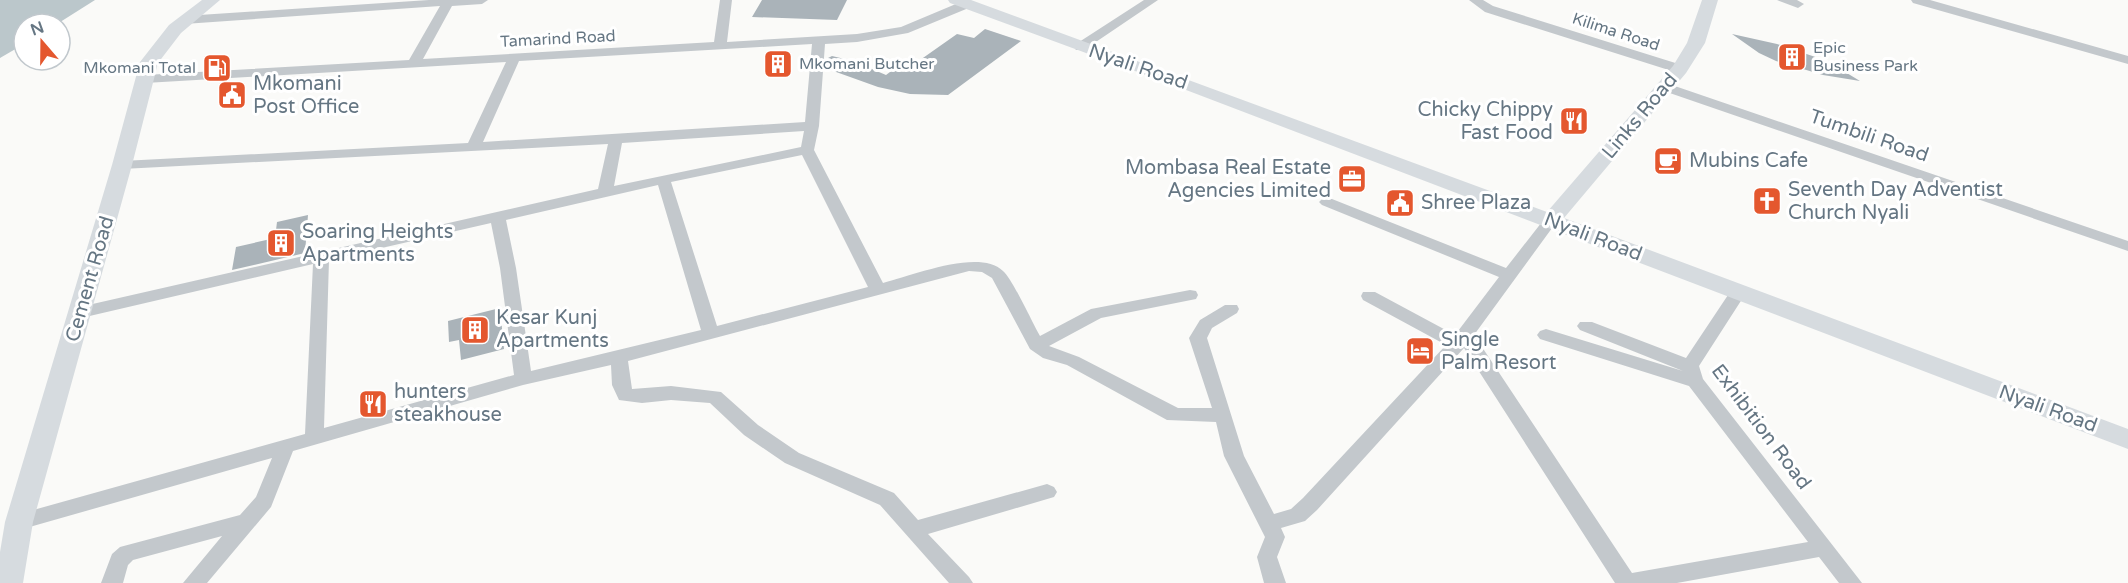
<svg xmlns="http://www.w3.org/2000/svg" width="2128" height="583" font-family="'Varela Round',sans-serif">
	<rect width="100%" height="100%" fill="#fafaf8"/>
	<path fill="#bbc7cb" d="M 0,0 L 95,0 L 57,24 L 24,24 L 24,44 L 0,58 Z"/>
	<path fill="#aab3b9" d="M 762,0 L 847,0 L 837,20 L 752,17 Z
		M 985,29 L 1021,41 L 948,95 L 910,94 L 878,87 L 825,68 L 826,59 L 832,56 L 853,61 L 886,75 L 894,69 L 903,72 L 957,34 L 974,38 Z
		M 1732,34 L 1777,44 L 1827,61 L 1860,81 L 1823,75 L 1776,61 L 1759,53 Z
		M 788,56 L 788,68 L 769,70 L 768,58 Z
		M 308,215 L 305,253 L 232,270 L 236,247 L 275,238 L 277,222 Z
		M 500,308 L 504,349 L 461,360 L 459,340 L 449,342 L 448,321 Z"/>
	<g fill="none" stroke-linecap="round" stroke-linejoin="round">
		<path fill="#c3c8cc" fill-rule="evenodd" d="M 429,0 L 488,0 L 482,4 L 452,6 L 423,59 L 714,42 L 720,0 L 732,0 L 727,42 L 857,34 L 901,27 L 963,1 L 971,1 L 971,7 L 908,33 L 857,42 L 825,44 L 819,126 L 814,150 L 883,283 C 912,276 979,248 1003,271 C 1013,280 1032,322 1040,336 L 1091,309 L 1190,290 L 1196,291 L 1198,295 L 1196,299 L 1101,318 L 1049,346 L 1079,357 L 1178,408 L 1212,408 L 1189,338 L 1200,320 L 1225,305 L 1237,305 L 1239,309 L 1237,313 L 1212,328 L 1207,338 L 1244,456 L 1274,514 L 1291,509 L 1303,498 L 1446,345 L 1363,300 L 1361,296 L 1363,292 L 1375,292 L 1455,335 L 1499,277 L 1322,205 L 1319,202 L 1322,199 L 1332,199 L 1506,268 L 1545,218 L 1555,218 L 1558,221 L 1555,224 L 1474,335 L 1632,573 L 1808,542 L 1689,386 L 1540,339 L 1537,335 L 1540,331 L 1546,329 L 1683,371 L 1580,330 L 1577,326 L 1580,322 L 1592,322 L 1686,358 L 1732,289 L 1744,289 L 1746,293 L 1699,366 L 1703,379 L 1862,583 L 1839,583 L 1819,557 L 1677,583 L 1615,583 L 1464,348 L 1317,510 L 1305,521 L 1281,528 L 1285,537 L 1277,557 L 1286,583 L 1264,583 L 1257,557 L 1265,537 L 1224,456 L 1216,422 L 1167,420 L 1067,365 L 1043,358 L 1030,349 L 992,278 L 982,272 L 969,271 L 628,361 L 632,389 L 671,386 L 721,392 L 758,425 L 799,453 L 894,493 L 918,520 L 1047,484 L 1054,487 L 1057,492 L 1054,497 L 928,534 L 969,577 L 973,583 L 949,583 L 880,505 L 785,463 L 744,435 L 710,403 L 671,400 L 642,403 L 619,400 L 612,385 L 611,365 L 523,385 L 293,451 L 271,507 L 207,583 L 183,583 L 222,536 L 133,560 L 128,565 L 123,583 L 101,583 L 112,554 L 120,547 L 240,515 L 256,497 L 272,458 L 19,530 L 12,528 L 9,522 L 12,516 L 19,514 L 305,434 L 313,264 L 81,318 L 75,316 L 73,312 L 75,308 L 598,189 L 608,144 L 122,169 L 115,165 L 122,161 L 468,143 L 506,62 L 145,83 L 138,79 L 145,75 L 409,60 L 440,6 L 184,24 L 178,20 L 184,16 ZM 812,44 L 805,122 L 483,142 L 519,61 ZM 804,131 L 801,147 L 614,186 L 622,143 ZM 802,155 L 868,287 L 717,326 L 671,182 ZM 658,185 L 701,330 L 531,371 L 516,268 L 506,220 ZM 491,223 L 500,268 L 514,375 L 324,428 L 329,260 Z
			M 1144,0 L 1158,0 L 1084,50 L 1076,50 L 1074,47 L 1076,44 Z
			M 1469,0 L 1483,0 L 1493,6 L 1685,66 L 1686,69 L 1680,73 L 1675,72 L 1485,12 Z
			M 1777,0 L 1797,0 L 1804,4 L 1798,8 Z
			M 1911,0 L 1930,0 L 2128,56 L 2128,64 L 1913,3 Z
			M 1666,83 L 2128,241 L 2128,251 L 1661,90 L 1659,87 Z"/>
		<path fill="#d6dbdf" fill-rule="evenodd" d="M 202,0 L 220,0 L 181,33 L 158,63 L 132,165 L 33,522 L 23,583 L 0,583 L 0,552 L 5,522 L 112,165 L 140,62 L 169,25 Z
			M 948,0 L 971,0 L 1547,212 L 1673,66 L 1687,43 L 1702,0 L 1718,0 L 1705,43 L 1686,73 L 1564,218 L 2128,429 L 2128,449 L 1173,85 L 950,3 Z"/>
	</g>
	<defs>
		<g id="building-square" transform="scale(1.5)"><rect x="-9" y="-9" width="18" height="18" rx="4" fill="#e4572e" stroke="#fff"/><path d="M-4-6H4V6H1V3H-1V6H-4ZM-2.5-4.3h1.7v1.8h-1.7ZM.8-4.3h1.7v1.8H.8ZM-2.5-1h1.7V.8h-1.7ZM.8-1h1.7V.8H.8Z" fill="#fff"/></g>
		<g id="fuel-square" transform="scale(1.5)"><rect x="-9" y="-9" width="18" height="18" rx="4" fill="#e4572e" stroke="#fff"/><path d="M-5.5-6h7V0h2V4h1.3V-2.5L3-4.5l.8-.8L6-3V5H2.5V1h-1V6h-7ZM-4.2-4.7v3.2H.2V-4.7Z" fill="#fff"/></g>
		<g id="civic-square" transform="scale(1.5)"><rect x="-9" y="-9" width="18" height="18" rx="4" fill="#e4572e" stroke="#fff"/><path d="M-.6-6.5H3V-4.5H.6V-3L4-1V1h2V6H-6V1h2V-1L-.6-3ZM-1.2 2.5V6h2.4V2.5Z" fill="#fff"/></g>
		<g id="restaurant-square" transform="scale(1.5)"><rect x="-9" y="-9" width="18" height="18" rx="4" fill="#e4572e" stroke="#fff"/><path d="M-5-6h1v4h1v-4h1v4h1v-4h1v5L-1.5 .5V6h-2V.5L-5-1ZM5-6V6H3V1.5H1.5Q1.5-4 5-6Z" fill="#fff"/></g>
		<g id="cafe-square" transform="scale(1.5)"><rect x="-9" y="-9" width="18" height="18" rx="4" fill="#e4572e" stroke="#fff"/><path d="M-5.5-4.5H6V0H3Q3 3.5 0 3.5H-2.5Q-5.5 3.5-5.5 0ZM3-3.2v2h1.7v-2ZM-6 4.5H4V6H-6Z" fill="#fff"/></g>
		<g id="office-square" transform="scale(1.5)"><rect x="-9" y="-9" width="18" height="18" rx="4" fill="#e4572e" stroke="#fff"/><path d="M-6-3h4V-5.5h4V-3h4V5H-6ZM-1-4.5V-3h2v-1.5ZM-6 0V1H6V0Z" fill="#fff"/></g>
		<g id="church-square" transform="scale(1.5)"><rect x="-9" y="-9" width="18" height="18" rx="4" fill="#e4572e" stroke="#fff"/><path d="M-1.2-6h2.4v3.5h3.3v2.4h-3.3V6h-2.4V-.1h-3.3v-2.4h3.3Z" fill="#fff"/></g>
		<g id="hotel-square" transform="scale(1.5)"><rect x="-9" y="-9" width="18" height="18" rx="4" fill="#e4572e" stroke="#fff"/><path d="M-6-4.5h1.5V1H6V5H4.5V3h-9V5H-6ZM-4 0a1.8 1.8 0 1 1 3.6 0ZM.5 0V-2.5h3Q6-2.5 6 0Z" fill="#fff"/></g>
	</defs>
	<g fill-rule="evenodd">
		<use href="#building-square" x="1792" y="57"/>
		<use href="#building-square" x="778" y="64"/>
		<use href="#fuel-square" x="217" y="68"/>
		<use href="#civic-square" x="232" y="95"/>
		<use href="#restaurant-square" x="1574" y="121"/>
		<use href="#cafe-square" x="1668" y="161"/>
		<use href="#office-square" x="1352" y="179"/>
		<use href="#church-square" x="1767" y="201"/>
		<use href="#civic-square" x="1400" y="203"/>
		<use href="#building-square" x="281" y="243"/>
		<use href="#building-square" x="475" y="330"/>
		<use href="#hotel-square" x="1420" y="351"/>
		<use href="#restaurant-square" x="373" y="404"/>
	</g>
	<g text-anchor="middle" dominant-baseline="central" stroke-width="6" stroke-linejoin="round" paint-order="stroke">
		<g font-size="16" fill="#657683" stroke="#fff">
			<text transform="translate(1616 32) rotate(18)">Kilima Road</text>
			<text transform="translate(558 39) rotate(-3)">Tamarind Road</text>
		</g>
		<g font-size="16" fill="#657683" stroke="#fff" text-anchor="start">
			<text x="1813" y="48">Epic<tspan x="1813" dy="18">Business Park</tspan></text>
			<text x="799" y="64">Mkomani Butcher</text>
			<text x="196" y="68" text-anchor="end">Mkomani Total</text>
		</g>
		<g font-size="20" fill="#657683" stroke="#fff">
			<text transform="translate(1138 67) rotate(19)">Nyali Road</text>
			<text transform="translate(1640 116) rotate(-50)">Links Road</text>
			<text transform="translate(1869 136) rotate(19)">Tumbili Road</text>
			<text transform="translate(1593 237) rotate(21)">Nyali Road</text>
			<text transform="translate(90 279) rotate(-74)">Cement Road</text>
			<text transform="translate(2048 409) rotate(20)">Nyali Road</text>
			<text transform="translate(1761 427) rotate(53)">Exhibition Road</text>
		</g>
		<g font-size="20" fill="#657683" stroke="#fff" text-anchor="start">
			<text x="253" y="84">Mkomani<tspan x="253" dy="23">Post Office</tspan></text>
			<text x="1553" y="110" text-anchor="end">Chicky Chippy<tspan x="1553" dy="23">Fast Food</tspan></text>
			<text x="1689" y="161">Mubins Cafe</text>
			<text x="1331" y="168" text-anchor="end">Mombasa Real Estate<tspan x="1331" dy="23">Agencies Limited</tspan></text>
			<text x="1788" y="190">Seventh Day Adventist<tspan x="1788" dy="23">Church Nyali</tspan></text>
			<text x="1421" y="203">Shree Plaza</text>
			<text x="302" y="232">Soaring Heights<tspan x="302" dy="23">Apartments</tspan></text>
			<text x="496" y="318">Kesar Kunj<tspan x="496" dy="23">Apartments</tspan></text>
			<text x="1441" y="340">Single<tspan x="1441" dy="23">Palm Resort</tspan></text>
			<text x="394" y="392">hunters<tspan x="394" dy="23">steakhouse</tspan></text>
		</g>
	</g>
	<g transform="translate(42 42) rotate(340)"><circle r="28" fill="#ffffff" stroke="#c1c8cd" stroke-width="1.5"/>
	<path d="M0-4.5L10 22L0 15L-10 22Z" fill="#e4572e"/>
	<text y="-9" font-size="16" font-weight="bold" text-anchor="middle" fill="#657683">N</text>
	</g>
</svg>
